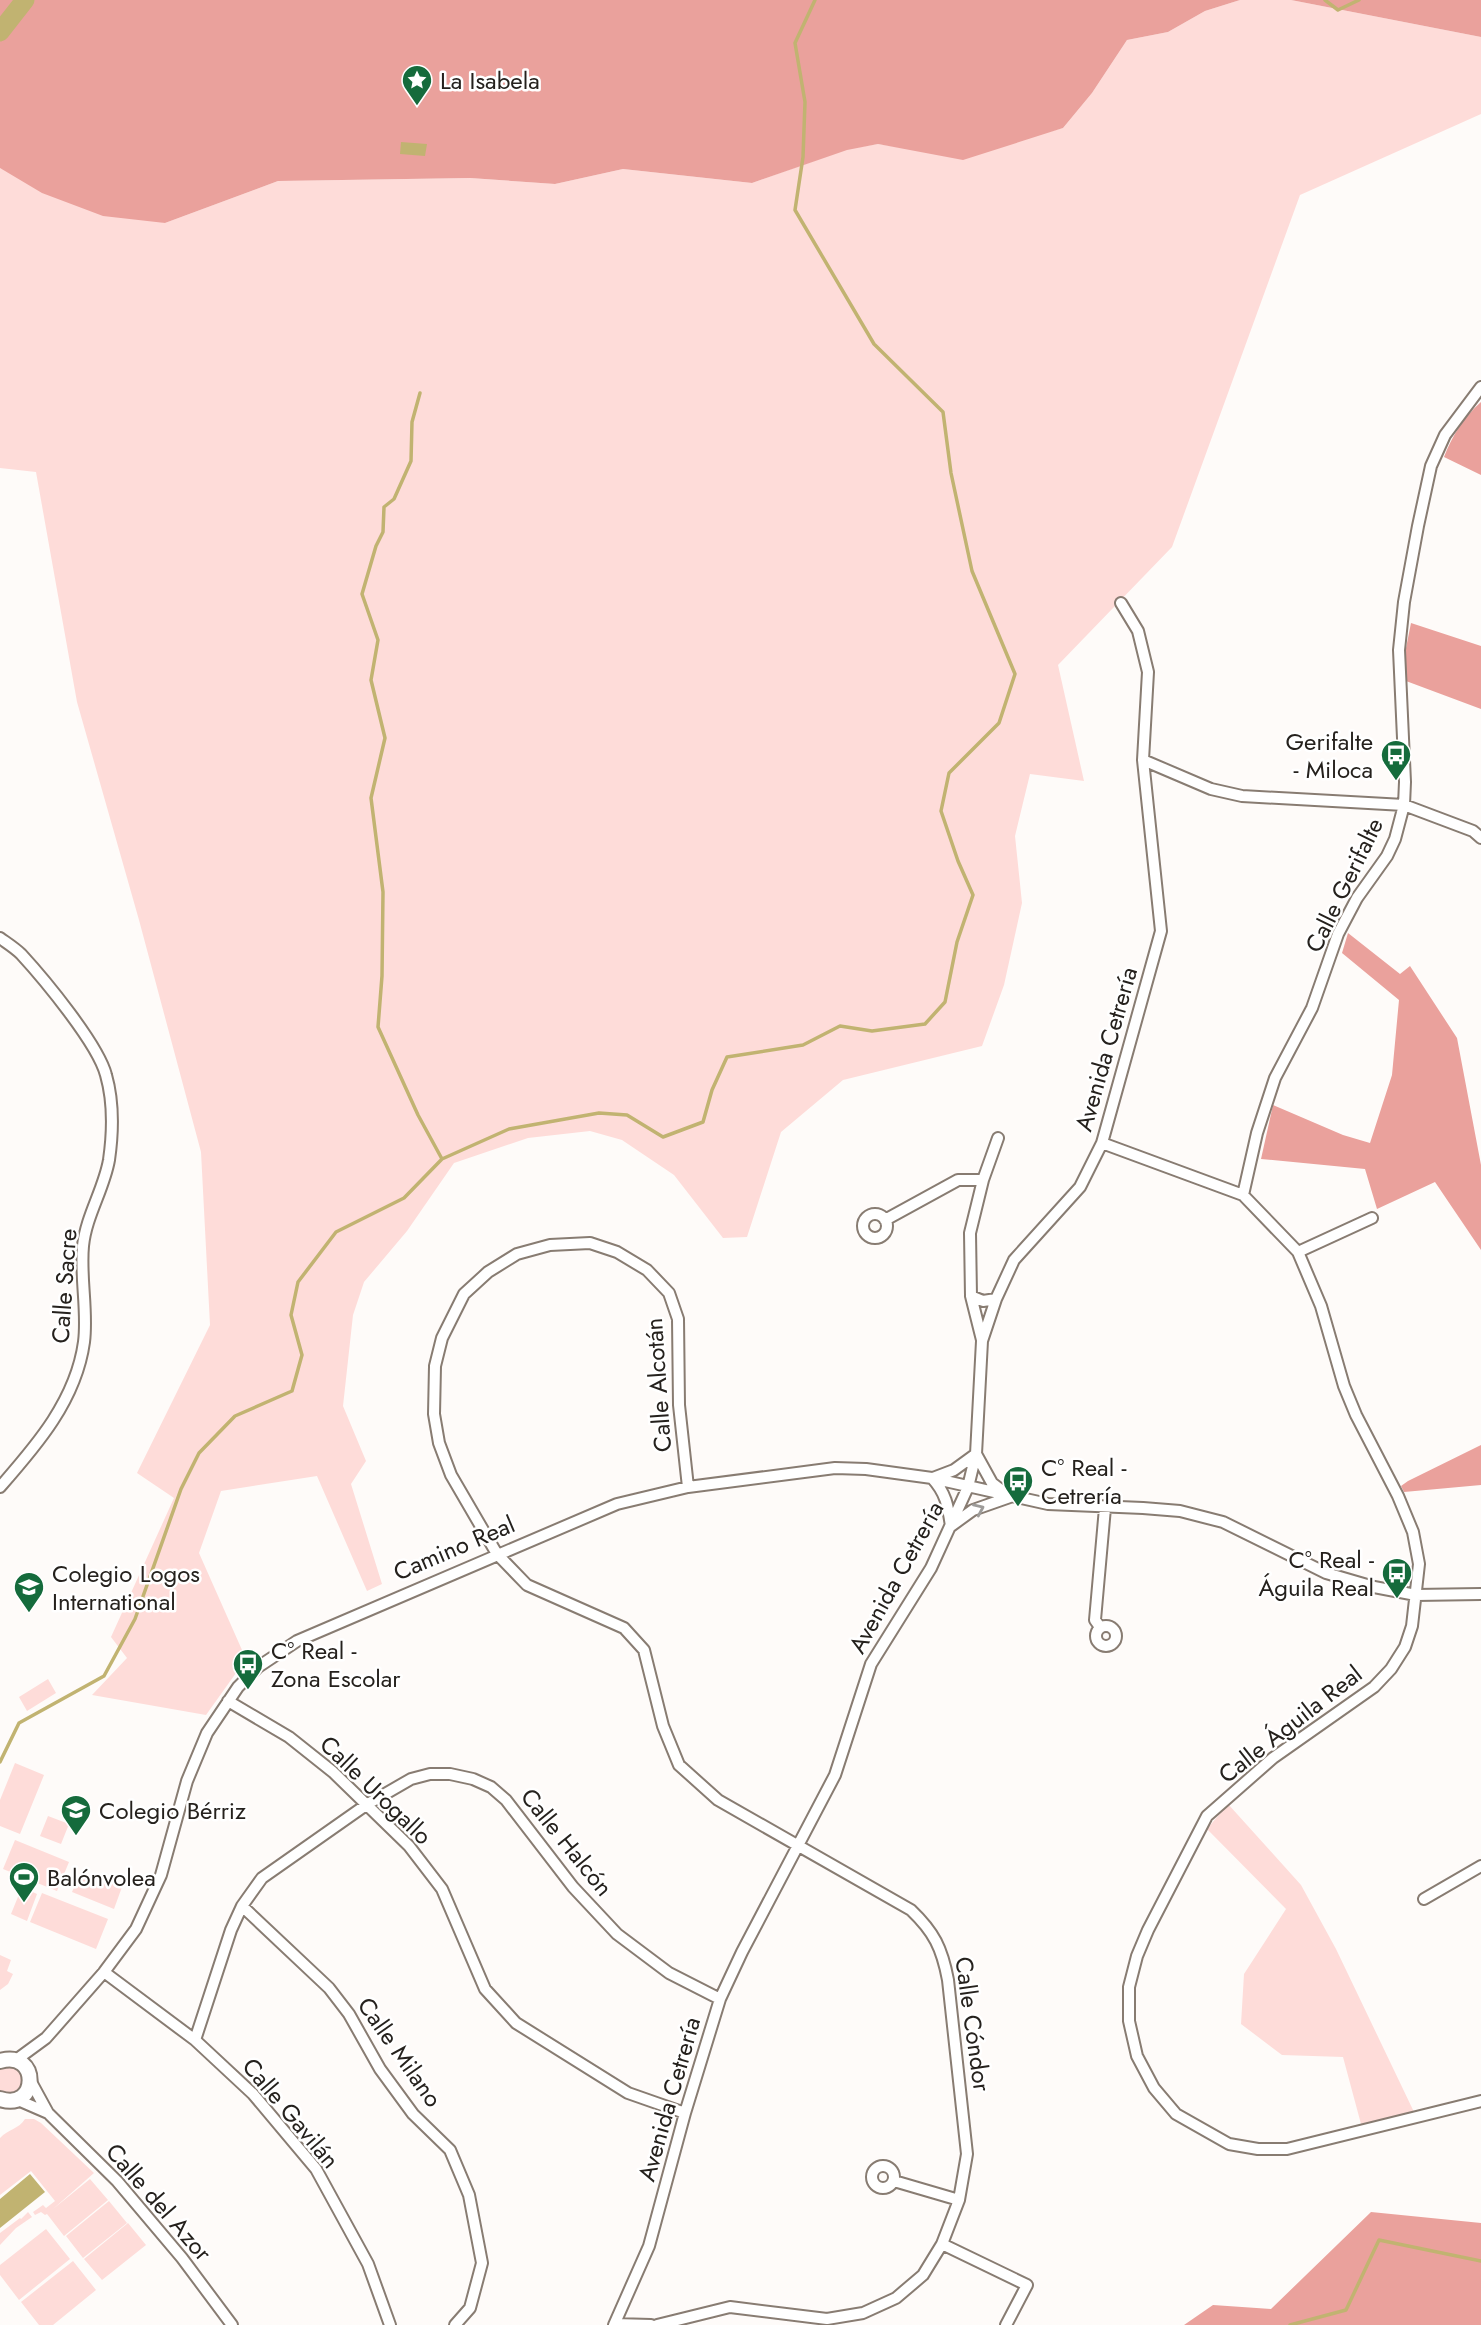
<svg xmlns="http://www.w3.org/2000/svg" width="1481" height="2325" font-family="Jost,sans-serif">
	<rect width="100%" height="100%" fill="#fefbf9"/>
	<path fill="#fedcd9" d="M 1240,0 L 1291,0 L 1481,37 L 1481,114 L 1300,195 L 1172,547 L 1058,665 L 1084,781 L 1030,774 L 1015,836 L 1022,903 L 1004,985 L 982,1046 L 843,1080 L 781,1132 L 747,1237 L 723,1238 L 674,1175 L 622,1140 L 590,1131 L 528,1138 L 454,1163 L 407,1231 L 364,1282 L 353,1315 L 343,1406 L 366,1461 L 351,1484 L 382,1584 L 367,1591 L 317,1476 L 221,1491 L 199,1553 L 246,1659 L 206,1715 L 92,1695 L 127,1658 L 111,1637 L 174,1498 L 137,1473 L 210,1325 L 201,1152 L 139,920 L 77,702 L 36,472 L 0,468 L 0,168 L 165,223 L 278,181 L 470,178 L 555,184 L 623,169 L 752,183 L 847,149 L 878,144 L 911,149 L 1026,138 L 1063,128 L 1092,93 L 1127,40 L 1168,32 L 1205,11 Z
		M 48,1679 L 56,1693 L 27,1711 L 19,1697 Z
		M 15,1763 L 44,1775 L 20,1834 L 0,1826 L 0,1800 Z
		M 1228,1804 L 1301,1885 L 1336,1949 L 1414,2112 L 1361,2124 L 1343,2057 L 1282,2055 L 1241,2024 L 1244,1974 L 1286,1909 L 1207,1829 Z
		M 48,1816 L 69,1824 L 61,1844 L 40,1836 Z
		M 15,1840 L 69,1862 L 57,1891 L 3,1869 Z
		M 81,1871 L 122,1887 L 114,1909 L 72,1892 Z
		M 22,1887 L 37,1894 L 27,1921 L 11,1914 Z
		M 42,1893 L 108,1919 L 96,1949 L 30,1922 Z
		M 0,1955 L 11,1960 L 7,1971 L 13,1974 L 8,1984 L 0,1990 Z
		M 5,2065 L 10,2065 L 21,2071 L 24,2083 L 16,2094 L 0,2092 L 0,2068 Z
		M 25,2119 L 34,2119 L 41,2123 L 94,2173 L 53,2209 L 90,2179 L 108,2200 L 64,2236 L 47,2214 L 45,2215 L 41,2212 L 35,2215 L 33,2212 L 43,2205 L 46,2208 L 55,2201 L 31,2171 L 0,2195 L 0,2138 C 8,2129 19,2129 25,2119 Z
		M 109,2201 L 127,2223 L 83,2258 L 66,2236 Z
		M 28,2212 L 32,2217 L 16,2228 L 0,2245 L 0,2233 L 20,2218 L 21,2219 Z
		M 128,2223 L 146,2245 L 102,2280 L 84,2259 Z
		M 46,2229 L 70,2259 L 19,2300 L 0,2275 L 0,2265 Z
		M 73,2261 L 96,2290 L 53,2325 L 39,2325 L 21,2302 Z"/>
	<path fill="#eaa19c" d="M 0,0 L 1240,0 L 1205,11 L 1168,32 L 1127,40 L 1092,93 L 1063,128 L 963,160 L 878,144 L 847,150 L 752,183 L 623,169 L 555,184 L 470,178 L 278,181 L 165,223 L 103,216 L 42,193 L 0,168 Z
		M 1291,0 L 1481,0 L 1481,37 Z
		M 1481,402 L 1481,475 L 1444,457 C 1452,436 1464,417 1481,402 Z
		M 1411,623 L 1481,646 L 1481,709 L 1406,681 L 1405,653 Z
		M 1348,933 L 1400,974 L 1410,966 L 1457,1038 L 1481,1165 L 1481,1250 L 1435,1182 L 1377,1209 L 1365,1169 L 1261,1159 L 1273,1105 L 1343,1135 L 1370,1143 L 1392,1075 L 1399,1000 L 1342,953 Z
		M 1481,1445 L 1481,1485 L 1404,1492 L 1401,1486 L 1408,1481 Z
		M 1371,2212 L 1481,2223 L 1481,2325 L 1184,2325 L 1213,2305 L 1271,2309 Z"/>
	<path fill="#c1b371" d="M 401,142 L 427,144 L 425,156 L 400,154 Z
		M 30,2174 L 45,2192 L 0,2228 L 0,2199 Z"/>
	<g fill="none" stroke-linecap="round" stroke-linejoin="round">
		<path stroke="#c1b371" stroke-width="3.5" d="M 1325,0 L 1338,10 L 1359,0
			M 420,393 L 412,422 L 411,461 L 394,499 L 384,507 L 383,532 L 376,546 L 362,594 L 378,640 L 371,680 L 385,738 L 371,798 L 383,892 L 382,976 L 378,1027 L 418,1115 L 442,1159
			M 0,1762 L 19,1723 L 104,1676 L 135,1619 L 181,1489 L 199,1453 L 235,1416 L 292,1391 L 302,1355 L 291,1315 L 298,1282 L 336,1232 L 404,1198 L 442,1159 L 509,1129 L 599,1113 L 627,1115 L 663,1137 L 703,1122 L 712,1090 L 727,1057 L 803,1045 L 840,1026 L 872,1031 L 925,1024 L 945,1002 L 957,942 L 973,895 L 958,861 L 941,811 L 949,773 L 999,723 L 1015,674 L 972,571 L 951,473 L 943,412 L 874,344 L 795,210 L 803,157 L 805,102 L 795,43 L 815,0
			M 1290,2325 L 1346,2310 L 1379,2240 L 1481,2261"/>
		<path stroke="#c1b371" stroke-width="19" d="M 0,32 L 25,0"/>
		<g stroke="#887c72" stroke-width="14">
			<path id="minor" d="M 1143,760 L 1211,789 L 1242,796 L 1404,805 L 1473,831 L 1481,838
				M 0,938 C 7,943 15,948 21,954 C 44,979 98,1044 106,1075 C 114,1103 113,1132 109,1160 C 104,1189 86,1216 83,1246 C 80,1278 88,1311 84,1342 C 76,1400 37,1445 0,1487
				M 1102,1143 L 1243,1195 L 1298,1252 L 1321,1306 L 1344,1386 L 1356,1415 L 1398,1496 L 1413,1532 L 1419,1564 L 1412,1626 L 1405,1647 L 1391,1669 L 1374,1687 L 1273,1758 L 1207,1816 L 1148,1930 L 1137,1956 L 1129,1987 L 1129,2021 L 1137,2056 L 1154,2088 L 1176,2114 L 1229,2144 L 1258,2149 L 1287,2149 L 1481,2101
				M 1243,1195 L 1257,1133 L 1275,1078 L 1312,1008 L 1338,934 L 1357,898 L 1387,856 L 1395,839 L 1404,805 L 1405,782 L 1399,650 L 1404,602 L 1418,526 L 1431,466 L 1445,435 L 1481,387
				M863 1226a12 12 0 1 1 24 0a12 12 0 1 1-24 0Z
				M 885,1220 L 958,1180 L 983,1180
				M 1298,1252 L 1372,1218
				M 971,1296 L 970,1233 L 983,1180 L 998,1138
				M 982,1340 L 971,1296 L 983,1301 L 996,1299
				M 976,1454 L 992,1483 L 1005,1493
				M 932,1478 C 946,1493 948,1506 951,1526 L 973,1510 L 1010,1497
				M 933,1478 L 954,1470 L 976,1454
				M1096 1636a10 10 0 1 1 20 0a10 10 0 1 1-20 0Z
				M 1100,1627 L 1095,1620 L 1105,1508
				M 228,1701 L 289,1737 L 333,1772 L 409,1846 L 442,1889 L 485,1989 L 516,2023 L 628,2093 L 685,2113
				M 1424,1899 L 1481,1866
				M 242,1906 L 329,1988 L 349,2014 L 380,2069 L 413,2114 L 450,2150 L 469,2195 L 482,2263 L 470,2308 L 455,2325
				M 104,1972 L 195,2040 L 253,2094 L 316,2169 L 368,2264 L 390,2325
				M 195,2040 L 231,1930 L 242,1906 L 262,1878 L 366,1805 L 411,1779 L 430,1774 L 450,1774 L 473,1779 L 491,1787 L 506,1800 L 573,1887 L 617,1934 L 669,1973 L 720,1999
				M 16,2060 L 46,2038 L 104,1972 L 136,1929 L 161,1875 L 187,1781 L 207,1733 L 238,1687 L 258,1667 L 297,1641 L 617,1504 L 688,1487 L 835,1468 L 866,1469 L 932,1478 L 1048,1504 L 1143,1508 L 1180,1511 L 1223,1522 L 1326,1573 L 1374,1587 L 1416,1595 L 1481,1594
				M 30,2080 L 48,2113 L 117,2181 L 182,2258 L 232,2325
				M 18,2100 L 48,2113
				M872 2177a11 11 0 1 1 22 0a11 11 0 1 1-22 0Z
				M 894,2181 L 959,2200
				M 942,2244 L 1027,2285 L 1006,2325
				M 615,2324 L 651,2325
				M 614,2325 L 649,2246 L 685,2113 L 720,1999 L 742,1952 L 835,1775 L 871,1664 L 931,1568 L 968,1487 L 976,1454 L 982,1341 L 996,1299 L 1014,1260 L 1080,1187 L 1102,1143 L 1161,931 L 1143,760 L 1148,672 L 1138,631 L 1121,603
				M 657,2325 L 730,2307 L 827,2319 L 863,2313 L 896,2298 L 923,2275 L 942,2244 L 959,2200 L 967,2154 L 948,1980 C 942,1948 934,1932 911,1910 L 718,1800 L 679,1765 L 663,1726 L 644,1650 L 624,1628 L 527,1585 L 497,1554 L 451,1475 L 439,1443 L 434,1414 L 435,1366 L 442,1338 L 464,1294 L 488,1272 L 517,1254 L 550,1245 L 590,1243 L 617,1252 L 647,1270 L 669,1293 L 678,1319 L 679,1405 L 688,1487"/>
		</g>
		<g stroke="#887c72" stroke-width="18">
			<path id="tertiary" d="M 0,2061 C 40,2049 39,2112 0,2099"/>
		</g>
		<use href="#minor" stroke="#fff" stroke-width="10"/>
		<use href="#tertiary" stroke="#fff" stroke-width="14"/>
	</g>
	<defs><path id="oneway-chevron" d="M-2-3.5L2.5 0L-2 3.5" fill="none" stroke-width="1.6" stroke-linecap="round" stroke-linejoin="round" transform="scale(1.75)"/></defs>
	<use stroke="#9d9b99" href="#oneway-chevron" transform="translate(979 1509) rotate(-24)"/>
	<defs>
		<g id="sight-pin" transform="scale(1.575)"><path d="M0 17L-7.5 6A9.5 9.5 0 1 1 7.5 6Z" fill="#156b3c" stroke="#fff"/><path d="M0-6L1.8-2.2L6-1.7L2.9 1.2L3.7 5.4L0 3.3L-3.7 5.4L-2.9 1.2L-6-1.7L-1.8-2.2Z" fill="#fff"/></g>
		<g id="bus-pin" transform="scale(1.575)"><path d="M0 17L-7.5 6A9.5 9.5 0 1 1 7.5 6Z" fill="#156b3c" stroke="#fff"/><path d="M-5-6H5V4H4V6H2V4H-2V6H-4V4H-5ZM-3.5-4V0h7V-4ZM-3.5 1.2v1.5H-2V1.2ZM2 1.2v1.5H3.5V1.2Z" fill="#fff"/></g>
		<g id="school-pin" transform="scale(1.575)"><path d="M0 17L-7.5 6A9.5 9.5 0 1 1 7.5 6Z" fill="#156b3c" stroke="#fff"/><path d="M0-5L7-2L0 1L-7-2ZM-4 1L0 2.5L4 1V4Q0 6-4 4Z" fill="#fff"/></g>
		<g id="stadium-pin" transform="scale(1.575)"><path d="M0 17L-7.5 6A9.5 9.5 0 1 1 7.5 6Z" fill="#156b3c" stroke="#fff"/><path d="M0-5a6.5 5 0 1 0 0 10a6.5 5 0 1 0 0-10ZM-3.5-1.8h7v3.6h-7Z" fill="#fff"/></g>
	</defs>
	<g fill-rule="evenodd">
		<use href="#sight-pin" x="417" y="80"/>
		<use href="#bus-pin" x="1396" y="755"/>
		<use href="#bus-pin" x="1018" y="1481"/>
		<use href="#bus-pin" x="1397" y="1573"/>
		<use href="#school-pin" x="29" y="1587"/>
		<use href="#bus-pin" x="248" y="1664"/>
		<use href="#school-pin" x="76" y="1810"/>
		<use href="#stadium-pin" x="24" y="1877"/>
	</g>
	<g text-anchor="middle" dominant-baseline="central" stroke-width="5" stroke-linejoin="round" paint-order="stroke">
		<g font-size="24" fill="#25211d" stroke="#fff" text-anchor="start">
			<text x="440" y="80">La Isabela</text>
			<text x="1373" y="741" text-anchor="end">Gerifalte<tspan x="1373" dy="28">- Miloca</tspan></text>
			<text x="1041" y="1467">Cº Real -<tspan x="1041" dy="28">Cetrería</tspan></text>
			<text x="1374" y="1559" text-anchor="end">Cº Real -<tspan x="1374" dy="28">Águila Real</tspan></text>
			<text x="52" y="1573">Colegio Logos<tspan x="52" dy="28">International</tspan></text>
			<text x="271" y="1650">Cº Real -<tspan x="271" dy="28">Zona Escolar</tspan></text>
			<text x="99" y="1810">Colegio Bérriz</text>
			<text x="47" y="1877">Balónvolea</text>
		</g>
		<g font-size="24" fill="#25211d" stroke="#fff">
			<text transform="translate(1344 885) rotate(-64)">Calle Gerifalte</text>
			<text transform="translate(1106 1049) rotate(-74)">Avenida Cetrería</text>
			<text transform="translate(64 1286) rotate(-86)">Calle Sacre</text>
			<text transform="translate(658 1385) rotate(-94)">Calle Alcotán</text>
			<text transform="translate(454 1548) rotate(-23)">Camino Real</text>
			<text transform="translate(896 1577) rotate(-61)">Avenida Cetrería</text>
			<text transform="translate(1290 1724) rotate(-38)">Calle Águila Real</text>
			<text transform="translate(376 1790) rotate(44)">Calle Urogallo</text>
			<text transform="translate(567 1842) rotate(51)">Calle Halcón</text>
			<text transform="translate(973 2024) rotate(82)">Calle Cóndor</text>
			<text transform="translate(400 2052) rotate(55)">Calle Milano</text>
			<text transform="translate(669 2099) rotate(-74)">Avenida Cetrería</text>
			<text transform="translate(291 2113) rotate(50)">Calle Gavilán</text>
			<text transform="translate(159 2202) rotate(49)">Calle del Azor</text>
		</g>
	</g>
</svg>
